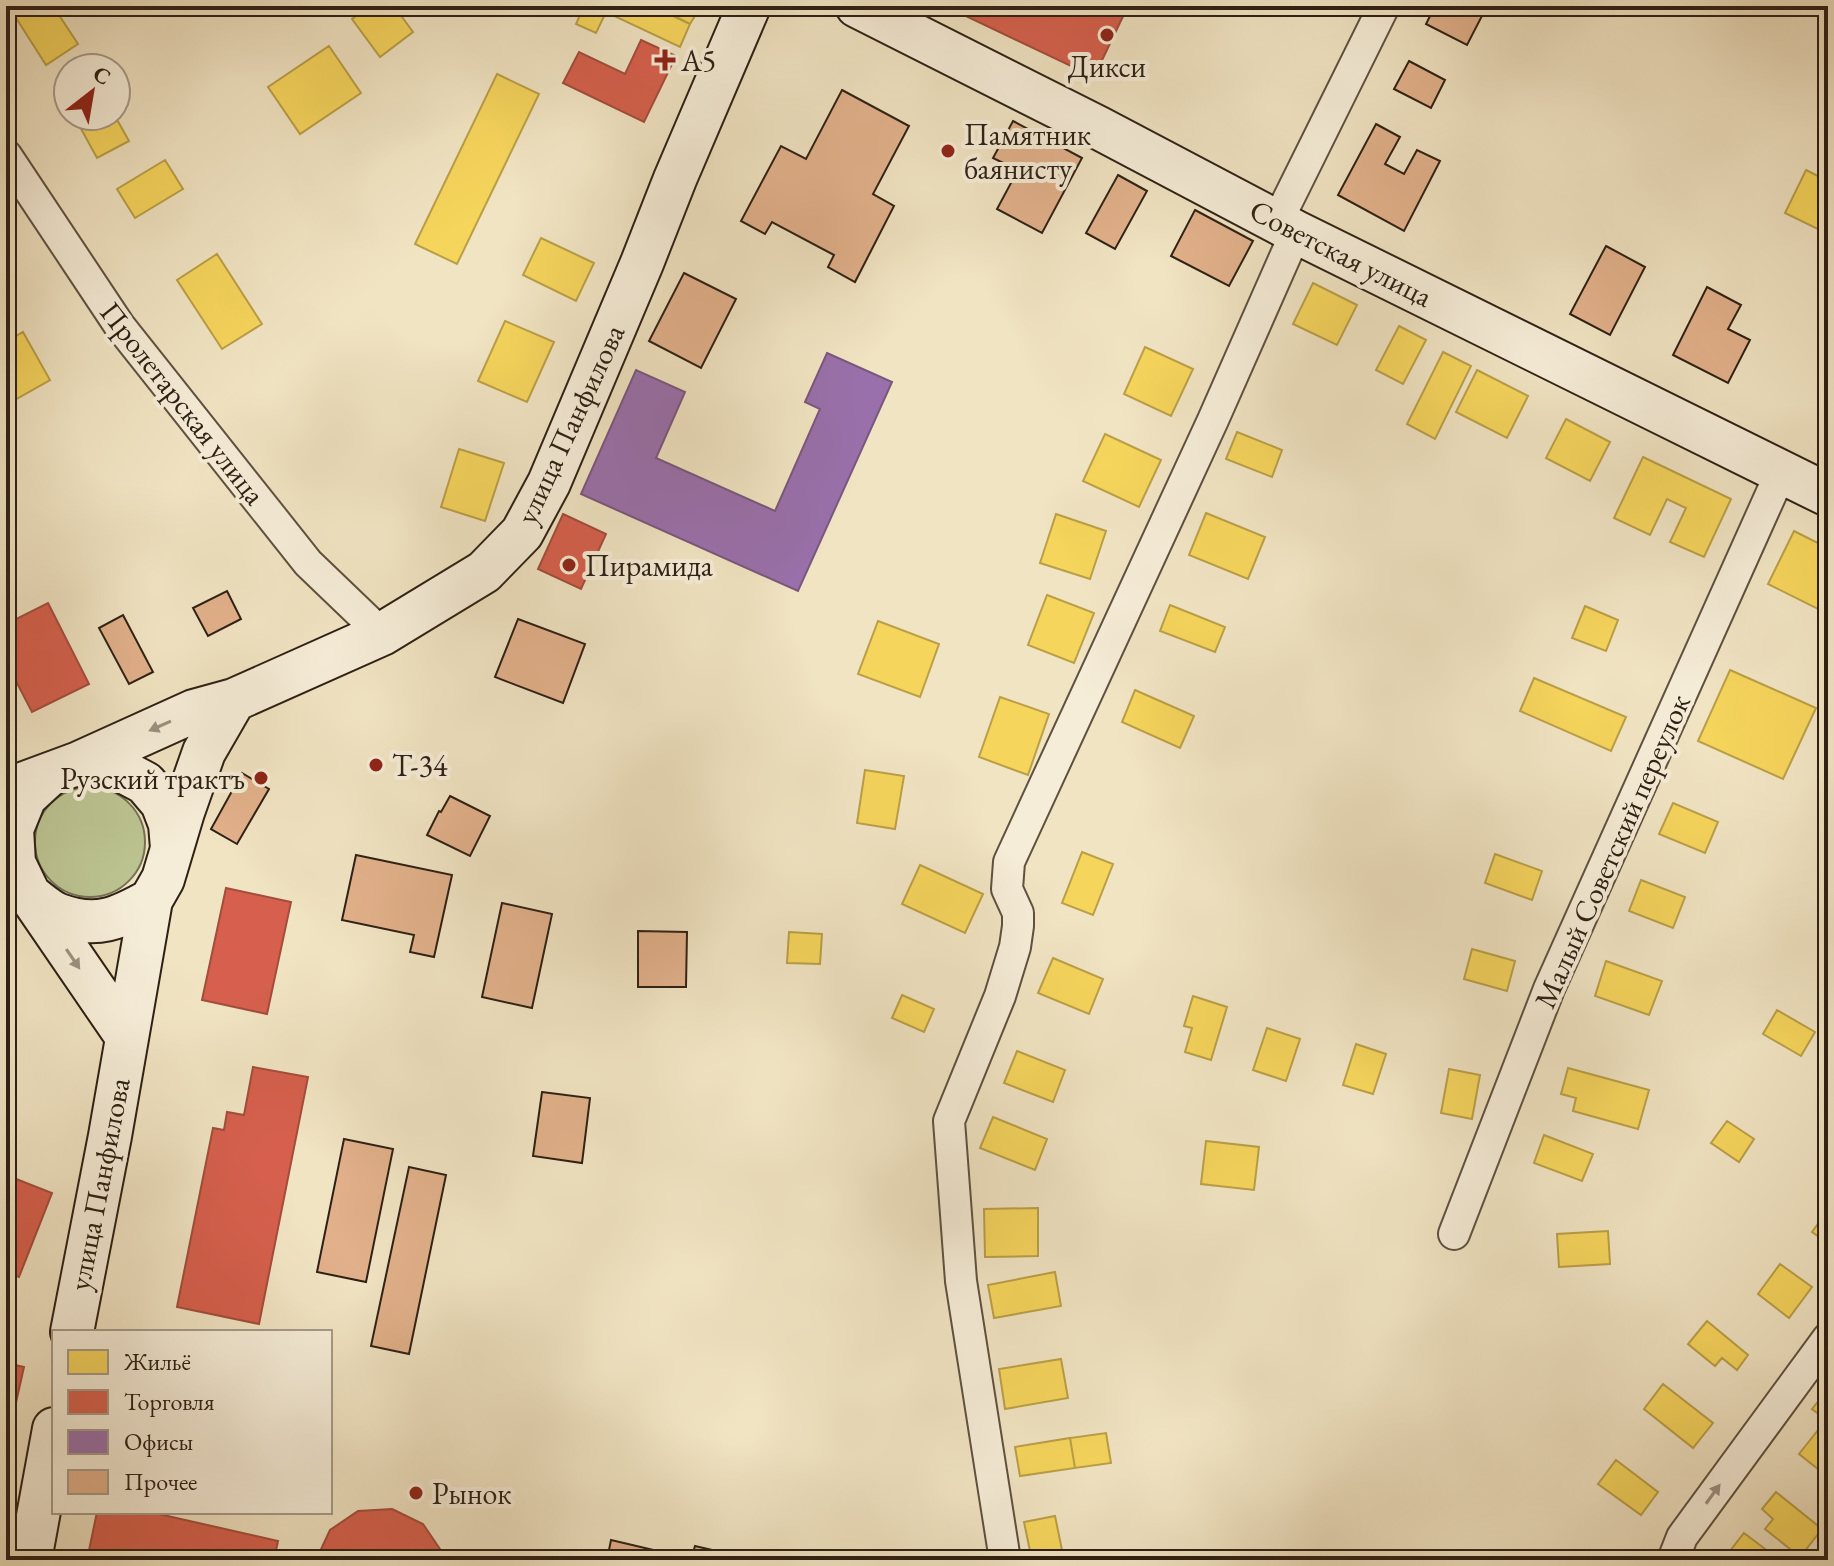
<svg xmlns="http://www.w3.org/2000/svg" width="1834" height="1566" font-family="'EB Garamond',serif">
	<rect width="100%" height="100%" fill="#f1e4c3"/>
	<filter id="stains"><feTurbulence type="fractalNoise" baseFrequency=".0025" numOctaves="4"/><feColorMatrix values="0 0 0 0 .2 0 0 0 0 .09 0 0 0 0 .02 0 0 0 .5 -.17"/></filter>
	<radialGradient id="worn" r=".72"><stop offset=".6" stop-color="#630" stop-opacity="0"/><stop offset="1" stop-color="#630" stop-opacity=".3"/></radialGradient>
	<path fill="#bcc492" stroke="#747254" stroke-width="2" d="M35 842a55 55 0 1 1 110 0a55 55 0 1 1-110 0Z"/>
	<path fill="#f6d55c" stroke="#ba9f47" stroke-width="2" d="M 17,6 L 53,6 L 78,44 L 46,65 L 11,10 Z
		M 370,6 L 394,6 L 413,32 L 380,57 L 352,19 Z
		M 584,6 L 652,6 L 690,24 L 680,47 L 606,12 L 596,33 L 576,24 Z
		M 674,6 L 701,6 L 690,24 L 670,14 Z
		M 1726,6 L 1747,6 L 1744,14 Z
		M 329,46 L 361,93 L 300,134 L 268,87 Z
		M 497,74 L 539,94 L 457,264 L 415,244 Z
		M 74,116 L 115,116 L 129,141 L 97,158 Z
		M 165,160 L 183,189 L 135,218 L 117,189 Z
		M 1806,170 L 1828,181 L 1828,234 L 1785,213 Z
		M 541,238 L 594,263 L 576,301 L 523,275 Z
		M 217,254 L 262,324 L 222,349 L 177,280 Z
		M 1313,283 L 1357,305 L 1337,345 L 1293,324 Z
		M 505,321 L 554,342 L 527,402 L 478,381 Z
		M 1399,326 L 1426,340 L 1403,384 L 1376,370 Z
		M 23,332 L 50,380 L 13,401 L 6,389 L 6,342 Z
		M 1145,347 L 1193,369 L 1171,416 L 1124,394 Z
		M 1443,352 L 1471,366 L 1435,439 L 1407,424 Z
		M 1477,370 L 1528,396 L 1507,438 L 1456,412 Z
		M 1566,419 L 1610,442 L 1590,481 L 1546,458 Z
		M 1237,432 L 1282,450 L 1272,477 L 1226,459 Z
		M 1105,434 L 1161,460 L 1139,507 L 1083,481 Z
		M 459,449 L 504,463 L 485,521 L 441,507 Z
		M 1643,457 L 1731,499 L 1704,557 L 1670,542 L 1686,508 L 1667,499 L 1650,535 L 1614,518 Z
		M 1206,513 L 1265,537 L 1248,579 L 1189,555 Z
		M 1056,514 L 1106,531 L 1090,579 L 1040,563 Z
		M 1794,531 L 1828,548 L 1828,614 L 1768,584 Z
		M 1047,595 L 1094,613 L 1074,663 L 1028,645 Z
		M 1170,605 L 1225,627 L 1215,652 L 1160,631 Z
		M 1585,606 L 1618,620 L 1606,651 L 1572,638 Z
		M 878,621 L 939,644 L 920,697 L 858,674 Z
		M 1730,670 L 1816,708 L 1783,779 L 1698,741 Z
		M 1534,678 L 1626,717 L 1611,751 L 1520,711 Z
		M 1135,690 L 1194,716 L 1180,748 L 1122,722 Z
		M 1000,697 L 1049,714 L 1028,775 L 979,757 Z
		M 865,770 L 904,776 L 895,829 L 857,823 Z
		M 1673,803 L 1718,822 L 1705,853 L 1659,834 Z
		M 1082,852 L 1113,864 L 1093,915 L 1062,903 Z
		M 1495,854 L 1542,871 L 1532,900 L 1485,883 Z
		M 920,865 L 983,894 L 965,933 L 902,904 Z
		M 1641,880 L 1685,897 L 1673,928 L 1629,911 Z
		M 789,932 L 822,934 L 820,964 L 787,963 Z
		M 1472,949 L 1515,961 L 1507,991 L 1464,979 Z
		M 1053,958 L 1103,979 L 1089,1014 L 1038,993 Z
		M 1606,961 L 1662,981 L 1649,1015 L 1595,996 Z
		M 902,995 L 934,1009 L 924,1032 L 892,1018 Z
		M 1193,996 L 1227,1007 L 1211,1060 L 1185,1052 L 1192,1028 L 1184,1026 Z
		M 1777,1010 L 1815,1032 L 1801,1056 L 1763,1034 Z
		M 1267,1028 L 1300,1039 L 1286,1081 L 1253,1070 Z
		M 1356,1044 L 1386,1054 L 1373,1094 L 1343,1085 Z
		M 1017,1051 L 1065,1070 L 1053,1102 L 1004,1083 Z
		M 1568,1068 L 1649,1090 L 1638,1129 L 1573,1111 L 1576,1098 L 1561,1094 Z
		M 1449,1069 L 1480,1075 L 1472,1119 L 1441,1113 Z
		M 993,1117 L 1047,1139 L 1035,1170 L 980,1148 Z
		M 1727,1121 L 1754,1139 L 1739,1162 L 1711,1143 Z
		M 1544,1135 L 1593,1154 L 1582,1181 L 1534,1163 Z
		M 1206,1141 L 1259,1147 L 1254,1190 L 1201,1184 Z
		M 1038,1208 L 1038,1256 L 985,1257 L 984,1209 Z
		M 1828,1210 L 1828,1243 L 1812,1232 Z
		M 1608,1231 L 1610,1264 L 1559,1267 L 1557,1234 Z
		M 1780,1264 L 1812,1287 L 1789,1318 L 1758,1294 Z
		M 1055,1272 L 1061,1306 L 994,1318 L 988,1285 Z
		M 1707,1321 L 1748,1355 L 1737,1370 L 1722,1358 L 1715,1366 L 1688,1344 Z
		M 1061,1359 L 1068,1398 L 1005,1409 L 999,1369 Z
		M 1663,1384 L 1713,1423 L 1693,1448 L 1644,1409 Z
		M 1828,1389 L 1828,1477 L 1799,1454 L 1826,1420 L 1812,1409 Z
		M 1106,1433 L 1111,1463 L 1075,1468 L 1070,1438 Z
		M 1070,1438 L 1075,1468 L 1020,1476 L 1015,1447 Z
		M 1616,1460 L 1658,1492 L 1641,1515 L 1598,1484 Z
		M 1776,1492 L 1822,1529 L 1800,1557 L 1765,1529 L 1773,1519 L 1762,1509 Z
		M 1055,1516 L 1062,1550 L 1031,1556 L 1024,1522 Z
		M 1744,1533 L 1769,1552 L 1763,1560 L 1723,1560 Z"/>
	<path fill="#d6604d" stroke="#a34d3c" stroke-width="2" d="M 945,6 L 1128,6 L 1094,77 Z
		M 641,40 L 676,56 L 644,122 L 563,83 L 579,52 L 625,74 Z
		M 563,514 L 606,534 L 581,589 L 538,569 Z
		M 48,603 L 89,684 L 32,712 L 6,662 L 6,624 Z
		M 226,888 L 291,902 L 267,1014 L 202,1000 Z
		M 253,1067 L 308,1077 L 259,1324 L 177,1307 L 213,1128 L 224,1130 L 227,1112 L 244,1115 Z
		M 6,1175 L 52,1193 L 19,1277 L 6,1272 Z
		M 6,1363 L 24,1367 L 6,1447 Z
		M 392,1509 L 423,1524 L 442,1552 L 442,1560 L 316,1560 L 330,1530 L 358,1511 Z
		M 97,1512 L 150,1512 L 278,1541 L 274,1560 L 87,1560 Z"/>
	<path fill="#9970ab" stroke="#79587e" stroke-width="2" d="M 827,353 L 892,382 L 798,591 L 581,494 L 636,370 L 685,392 L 656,458 L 775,511 L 820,409 L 805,402 Z"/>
	<path fill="#e2b18b" stroke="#2d2015" stroke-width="2" d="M 1435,6 L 1472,6 L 1484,12 L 1467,45 L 1426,24 Z
		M 1409,61 L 1445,80 L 1431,108 L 1394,89 Z
		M 842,90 L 909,126 L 873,194 L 894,206 L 855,282 L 828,267 L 834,255 L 772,222 L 765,234 L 741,221 L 781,146 L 806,159 Z
		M 1013,121 L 1082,158 L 1042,233 L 997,209 L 1018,170 L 993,158 Z
		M 1376,124 L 1400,137 L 1385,164 L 1404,174 L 1417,150 L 1440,161 L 1404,231 L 1338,195 Z
		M 1118,175 L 1147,191 L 1115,249 L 1086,233 Z
		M 1195,210 L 1253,241 L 1229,286 L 1171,256 Z
		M 1606,246 L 1645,267 L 1610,335 L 1570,314 Z
		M 684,273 L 736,299 L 701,368 L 649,341 Z
		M 1707,287 L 1741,305 L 1728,329 L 1750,340 L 1728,383 L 1673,355 Z
		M 227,591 L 241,619 L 208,636 L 193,608 Z
		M 123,615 L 153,672 L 129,684 L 99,628 Z
		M 518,619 L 585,644 L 563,703 L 495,677 Z
		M 242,773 L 269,789 L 237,844 L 211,829 Z
		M 450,796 L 490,816 L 470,856 L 427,835 L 439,811 L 441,812 Z
		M 356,855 L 452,875 L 434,957 L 410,952 L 414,935 L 342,920 Z
		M 502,903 L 552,914 L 532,1008 L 482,997 Z
		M 638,931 L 687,932 L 686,987 L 638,987 Z
		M 542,1092 L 590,1098 L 582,1163 L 533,1156 Z
		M 344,1139 L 393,1149 L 366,1282 L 317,1272 Z
		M 409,1167 L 446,1175 L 409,1354 L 371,1346 Z
		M 611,1540 L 692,1559 L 691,1560 L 607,1560 Z
		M 695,1546 L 755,1560 L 691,1560 Z"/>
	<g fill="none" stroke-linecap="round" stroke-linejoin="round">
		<g stroke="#5e5140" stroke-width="34">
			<path id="minor" d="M 6,155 L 119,325 L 308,563 L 382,634
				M 1277,222 L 1384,6
				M 1454,1234 L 1549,989 L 1781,472
				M 1005,1560 L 961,1281 L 949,1121 L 1000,996 L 1015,947 L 1018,926 L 1018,913 L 1007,889 L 1009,862 L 1213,420 L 1296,232
				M 1673,1560 L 1682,1537 L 1828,1338"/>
		</g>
		<g stroke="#2d2015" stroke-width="46">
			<path id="secondary" d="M 857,6 L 1099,128 L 1296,232 L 1828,495
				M 79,763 L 109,764 L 145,783 L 162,803 L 170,824 L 172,848
				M 50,774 L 25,797 L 12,829 L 14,863 L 29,894 L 127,1037
				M 6,790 L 79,763 L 194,711 L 234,700 L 382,634 L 484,572 L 522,533 L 549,483 L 642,263 L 675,179 L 749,6
				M 32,897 C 40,903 50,912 59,915 C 97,929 119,918 151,900
				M 72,1332 L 110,1136 L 151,900 L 163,879 L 183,812 L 204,752 L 234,700
				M 30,1560 L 54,1429"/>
		</g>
		<use href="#minor" stroke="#f6edd8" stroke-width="30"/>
		<use href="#secondary" stroke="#f6edd8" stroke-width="42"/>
	</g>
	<defs><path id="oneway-solid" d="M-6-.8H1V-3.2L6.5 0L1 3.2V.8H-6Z" transform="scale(2)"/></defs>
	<g fill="#9c9180">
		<use href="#oneway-solid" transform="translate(160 726) rotate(156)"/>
		<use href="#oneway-solid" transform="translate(73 959) rotate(56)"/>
		<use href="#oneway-solid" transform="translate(1713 1494) rotate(-54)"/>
	</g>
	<g fill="#8f2418" stroke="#f6edd8" stroke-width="3">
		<circle cx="1107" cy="35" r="8"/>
		<path d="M661 48h8v8h8v8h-8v8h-8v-8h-8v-8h8z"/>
		<circle cx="948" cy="151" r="8"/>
		<circle cx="569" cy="565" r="8"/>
		<circle cx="376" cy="765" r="8"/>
		<circle cx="261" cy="778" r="8"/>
		<circle cx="416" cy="1493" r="8"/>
	</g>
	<g text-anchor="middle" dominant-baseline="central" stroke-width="8" stroke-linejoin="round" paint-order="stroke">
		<g font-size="30" fill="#2d2015" stroke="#f6edd8" text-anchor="start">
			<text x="681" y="60">А5</text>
			<text x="1107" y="66" text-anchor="middle">Дикси</text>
			<text x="964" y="134">Памятник<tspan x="964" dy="34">баянисту</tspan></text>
			<text x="585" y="565">Пирамида</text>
			<text x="392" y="765">Т-34</text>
			<text x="245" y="778" text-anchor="end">Рузский трактъ</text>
			<text x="432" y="1493">Рынок</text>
		</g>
		<g font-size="30" fill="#2d2015" stroke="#f6edd8">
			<text transform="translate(1341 253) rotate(27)">Советская улица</text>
			<text transform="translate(183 403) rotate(52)">Пролетарская улица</text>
			<text transform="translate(570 424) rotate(-65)">улица Панфилова</text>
			<text transform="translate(1612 851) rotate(-66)">Малый Советский переулок</text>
			<text transform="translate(99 1184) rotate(-79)">улица Панфилова</text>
		</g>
	</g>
	<rect width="1834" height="1566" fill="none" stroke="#f1e4c3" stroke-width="32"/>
	<rect x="8" y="8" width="1818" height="1550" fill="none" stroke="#2d2015" stroke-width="4"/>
	<rect x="16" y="16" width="1802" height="1534" fill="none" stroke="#2d2015" stroke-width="2"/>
	<rect x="52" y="1330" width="280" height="184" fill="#f6edd8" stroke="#a69b8a" stroke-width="2"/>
	<rect x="68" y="1350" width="40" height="24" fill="#f6d55c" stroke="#a69b8a" stroke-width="2"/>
	<text x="124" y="1370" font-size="24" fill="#2d2015">Жильё</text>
	<rect x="68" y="1390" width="40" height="24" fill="#d6604d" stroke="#a69b8a" stroke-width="2"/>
	<text x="124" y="1410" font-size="24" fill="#2d2015">Торговля</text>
	<rect x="68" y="1430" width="40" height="24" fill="#9970ab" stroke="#a69b8a" stroke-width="2"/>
	<text x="124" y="1450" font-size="24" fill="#2d2015">Офисы</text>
	<rect x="68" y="1470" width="40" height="24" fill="#e2b18b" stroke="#a69b8a" stroke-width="2"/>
	<text x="124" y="1490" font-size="24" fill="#2d2015">Прочее</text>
	<g transform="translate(92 92) rotate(31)"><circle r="38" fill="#f6edd8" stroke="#a69b8a" stroke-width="2"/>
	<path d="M0-6L14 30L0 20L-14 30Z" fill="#8f2418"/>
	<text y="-12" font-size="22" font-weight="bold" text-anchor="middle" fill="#2d2015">С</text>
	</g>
	<rect width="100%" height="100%" filter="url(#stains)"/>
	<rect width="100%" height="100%" fill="url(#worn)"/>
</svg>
